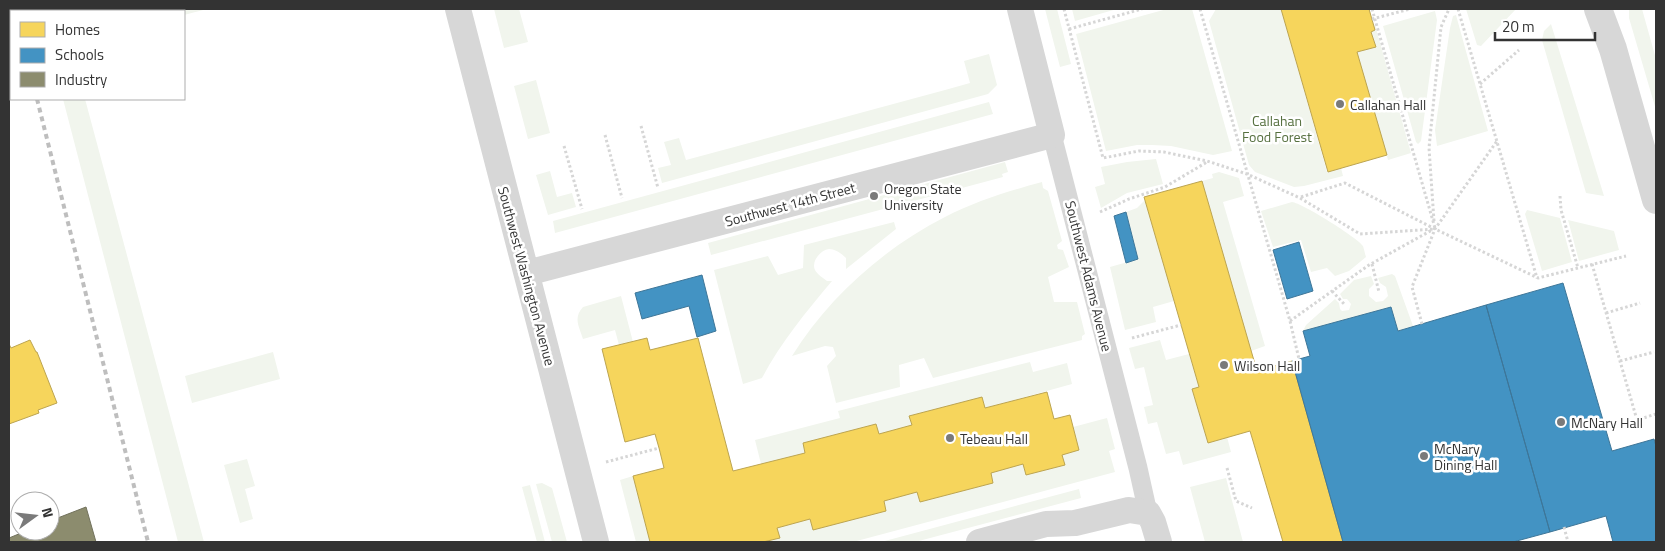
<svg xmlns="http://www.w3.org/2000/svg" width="1665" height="551" font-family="'Titillium Web',sans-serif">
	<rect width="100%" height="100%" fill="#fff"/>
	<path fill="#f1f5ed" d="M 40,9 L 207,9 L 184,15 L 184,11 L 41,11 Z
		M 494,9 L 519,9 L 528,42 L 504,48 Z
		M 1045,9 L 1057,9 L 1071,64 L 1060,67 Z
		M 1072,9 L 1117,9 L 1075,21 Z
		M 1167,9 L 1192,9 L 1232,151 L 1213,155 L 1171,146 L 1152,145 L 1137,145 L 1106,151 L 1076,34 Z
		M 1216,9 L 1281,9 L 1327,172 L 1341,168 L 1343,176 L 1304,186 L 1294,187 L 1255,172 L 1249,165 L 1209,21 Z
		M 1466,9 L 1516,9 L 1481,46 L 1477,45 Z
		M 1629,9 L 1642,9 L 1656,59 L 1656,110 L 1629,18 Z
		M 1435,11 L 1437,20 L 1421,141 L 1418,144 L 1416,142 L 1383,26 Z
		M 1456,15 L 1488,131 L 1437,146 L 1435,130 L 1450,28 L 1453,16 Z
		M 1551,24 L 1604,196 L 1586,193 L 1542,40 L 1544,31 Z
		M 1375,25 L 1411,153 L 1388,160 L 1357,52 L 1376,47 L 1371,32 L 1375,30 L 1374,26 Z
		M 989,54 L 997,85 L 988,94 L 662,183 L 658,168 L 671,165 L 664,142 L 679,138 L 686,160 L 945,90 L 970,83 L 964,61 Z
		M 536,80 L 550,133 L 528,139 L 514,86 Z
		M 63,99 L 85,99 L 204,542 L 178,542 Z
		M 989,102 L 993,114 L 555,233 L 553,221 Z
		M 1156,159 L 1163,184 L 1127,193 L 1101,208 L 1095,187 L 1105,184 L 1101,167 L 1127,162 Z
		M 1005,162 L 1008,172 L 1002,174 L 1003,177 L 711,255 L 708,243 Z
		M 550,171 L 557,197 L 572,193 L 576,207 L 548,215 L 536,175 Z
		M 1219,172 L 1239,178 L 1244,196 L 1223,202 L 1265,346 L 1251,351 L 1202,181 L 1213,178 L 1212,174 Z
		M 1042,182 L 1043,188 L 1048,191 L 1062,241 L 1057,245 L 1058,249 L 1063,250 L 1069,267 L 1048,277 L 1054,302 L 1077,302 L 1085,334 L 1082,336 L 1082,340 L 933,378 L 924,358 L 899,365 L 900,387 L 836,403 L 827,366 L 836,356 L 833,347 L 825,346 L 792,356 C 828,298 884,248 945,217 C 976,201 1009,191 1042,182 Z
		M 1145,200 L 1174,301 L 1153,307 L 1156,322 L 1125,330 L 1110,267 L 1138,259 L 1126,212 L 1137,208 Z
		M 1292,202 C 1302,203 1358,238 1363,246 C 1364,249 1365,254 1366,257 L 1349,271 L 1335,276 L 1327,268 L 1311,272 L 1301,240 L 1273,247 L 1261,211 Z
		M 1527,210 L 1560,218 L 1572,262 L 1542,271 L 1525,214 Z
		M 1568,220 L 1614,231 L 1619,250 L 1579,261 Z
		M 894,222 L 896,229 L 846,269 L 846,258 C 841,253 835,249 829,249 C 820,250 811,262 815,270 C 817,274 823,278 827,281 L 832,281 C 806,312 781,342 762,378 L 743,384 L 714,270 L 768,256 L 778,275 L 803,268 L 804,245 Z
		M 1392,274 L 1395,276 L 1413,326 L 1398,331 L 1391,307 L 1303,331 L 1306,325 L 1335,299 L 1339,303 L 1340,309 L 1342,311 L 1349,310 L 1351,304 L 1347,299 L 1343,299 L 1340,294 L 1354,280 L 1371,276 L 1374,284 L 1369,289 L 1369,296 L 1376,302 L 1383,301 L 1388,296 L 1386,287 L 1380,283 L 1378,278 Z
		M 621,296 L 633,342 L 619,345 L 615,330 L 583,339 C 579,326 573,318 583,307 Z
		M 1160,340 L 1166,360 L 1189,354 L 1199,387 L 1192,390 L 1208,443 L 1227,437 L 1231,452 L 1183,465 L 1179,451 L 1166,454 L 1157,422 L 1148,424 L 1144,407 L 1153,405 L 1144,367 L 1135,369 L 1129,348 Z
		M 273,352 L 280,379 L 192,403 L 185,376 Z
		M 1030,362 L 1033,372 L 1067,363 L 1072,384 L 985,408 L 982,397 L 909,416 L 912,425 L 879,434 L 876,424 L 803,443 L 805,453 L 761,464 L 755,440 L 840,418 L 838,411 Z
		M 1107,418 L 1115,449 L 1109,451 L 1115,472 L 853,542 L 763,542 L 780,538 L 777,528 L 810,519 L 813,530 L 886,511 L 884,501 L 917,492 L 920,502 L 993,483 L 991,473 L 1023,464 L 1026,475 L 1064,465 L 1062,455 L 1079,450 L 1073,427 Z
		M 247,459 L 255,486 L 245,489 L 253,519 L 240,523 L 224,465 Z
		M 633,476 L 650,542 L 636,542 L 620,480 Z
		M 1226,478 L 1243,542 L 1205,542 L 1190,487 Z
		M 542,483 L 552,488 L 567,542 L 552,542 L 536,484 Z
		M 530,485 L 545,542 L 537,542 L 522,487 Z
		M 1079,489 L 1081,498 L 915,542 L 881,542 Z"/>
	<path fill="#f6d55c" stroke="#bca450" d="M 1281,9 L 1369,9 L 1375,30 L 1371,32 L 1376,47 L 1357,52 L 1387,155 L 1328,172 Z
		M 1202,181 L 1257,371 L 1292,361 L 1343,542 L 1283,542 L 1250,431 L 1208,443 L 1192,389 L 1199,387 L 1144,197 Z
		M 647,338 L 650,350 L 698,338 L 733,471 L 805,453 L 803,443 L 876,424 L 879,434 L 912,425 L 909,416 L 982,397 L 985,408 L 1047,392 L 1054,419 L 1070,415 L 1079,450 L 1062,455 L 1065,465 L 1026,475 L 1023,464 L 991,473 L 993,483 L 920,502 L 917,492 L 884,501 L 886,511 L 813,530 L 810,519 L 777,528 L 780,538 L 763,542 L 650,542 L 633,476 L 664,468 L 659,448 L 655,434 L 625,442 L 602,349 Z
		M 30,340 L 36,352 L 37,352 L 57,403 L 38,410 L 39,413 L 9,424 L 9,344 L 11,348 Z"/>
	<path fill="#4393c3" stroke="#3e7698" d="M 1126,212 L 1138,259 L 1126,263 L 1114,216 Z
		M 1299,242 L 1313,291 L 1287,299 L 1273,250 Z
		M 702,275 L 716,331 L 697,337 L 689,306 L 642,319 L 635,293 Z
		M 1563,283 L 1612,451 L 1654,439 L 1656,446 L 1656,542 L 1613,542 L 1606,516 L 1550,532 L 1486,305 Z
		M 1486,305 L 1550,532 L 1513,542 L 1343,542 L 1292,361 L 1310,356 L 1303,331 L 1391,307 L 1398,331 Z"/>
	<path fill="#8c8c6e" stroke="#71715c" d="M 86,507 L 96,542 L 9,542 L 9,538 L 26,531 L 50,531 L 50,521 Z"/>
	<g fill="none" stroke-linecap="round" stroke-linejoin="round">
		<path stroke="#d6d6d6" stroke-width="3" stroke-dasharray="2.5 2.5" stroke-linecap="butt" d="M 1064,9 L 1103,158 L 1139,151 L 1164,152 L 1207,161 L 1247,174 L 1300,198 L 1360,234 L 1435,229
			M 1200,9 L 1290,321 L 1299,359
			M 1372,9 L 1435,228
			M 1458,9 L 1537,278
			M 1372,19 L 1410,9
			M 1069,29 L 1142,9
			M 1480,84 L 1519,50
			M 641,126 L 658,188
			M 605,135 L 622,198
			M 564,146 L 582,209
			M 1560,196 L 1561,210 L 1578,268
			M 1301,197 L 1345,183 L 1435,229 L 1538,278 L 1626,256
			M 1100,212 L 1129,199 L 1165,187 L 1207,162
			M 1434,221 L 1429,148 L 1441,27 L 1449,9
			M 1372,264 L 1379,292
			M 1592,264 L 1637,420 L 1656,414
			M 1332,291 L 1345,305
			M 1606,313 L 1640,303
			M 1290,321 L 1369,265 L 1432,230
			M 1422,324 L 1412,287 L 1435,229 L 1497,141
			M 1132,338 L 1181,325
			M 1620,361 L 1654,352
			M 606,462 L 659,448
			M 1227,468 L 1236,501 L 1252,508
			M 1564,527 L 1568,542"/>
		<path stroke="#d7d7d7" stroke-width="19" d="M 1052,135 L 1138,468 L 1148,513"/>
		<path stroke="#d7d7d7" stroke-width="26" d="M 458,9 L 596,542
			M 527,273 L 1052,135 L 1020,9
			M 979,542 L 1046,524 L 1075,523 L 1129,510 L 1148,513 L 1153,522 L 1159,542"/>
		<path stroke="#d7d7d7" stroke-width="28" d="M 1598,9 L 1613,49 L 1656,200"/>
		<path stroke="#bebebe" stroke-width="4" stroke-dasharray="5 4" stroke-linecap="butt" d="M 15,9 L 15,11
			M 37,99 L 148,542"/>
	</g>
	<g fill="#7a7a7a" stroke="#fff" stroke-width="2">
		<circle cx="1340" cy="104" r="5"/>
		<circle cx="874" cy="196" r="5"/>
		<circle cx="1224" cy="365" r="5"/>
		<circle cx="1561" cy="422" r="5"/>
		<circle cx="950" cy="438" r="5"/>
		<circle cx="1424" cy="456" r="5"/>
	</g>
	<g text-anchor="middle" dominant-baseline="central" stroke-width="5" stroke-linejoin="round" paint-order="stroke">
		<g font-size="14" fill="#333" stroke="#fff" text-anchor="start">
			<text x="1350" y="104">Callahan Hall</text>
			<text x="884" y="188">Oregon State<tspan x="884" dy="16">University</tspan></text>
			<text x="1234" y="365">Wilson Hall</text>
			<text x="1571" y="422">McNary Hall</text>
			<text x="960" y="438">Tebeau Hall</text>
			<text x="1434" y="448">McNary<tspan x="1434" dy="16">Dining Hall</tspan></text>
		</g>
		<g font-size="14" fill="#56703f" stroke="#fff">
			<text x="1277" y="120">Callahan<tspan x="1277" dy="16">Food Forest</tspan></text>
		</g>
		<g font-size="14" fill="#333" stroke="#fff">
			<text transform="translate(790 204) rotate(-15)">Southwest 14th Street</text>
			<text transform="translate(527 276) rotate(75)">Southwest Washington Avenue</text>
			<text transform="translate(1089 276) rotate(76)">Southwest Adams Avenue</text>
		</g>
	</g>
	<rect width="1665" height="551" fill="none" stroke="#333333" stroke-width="20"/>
	<rect x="10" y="10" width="175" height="90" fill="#ffffff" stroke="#adadad"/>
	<rect x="20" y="22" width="25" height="15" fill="#f6d55c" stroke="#adadad"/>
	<text x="55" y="35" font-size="15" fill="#333333">Homes</text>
	<rect x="20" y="48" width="25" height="15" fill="#4393c3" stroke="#adadad"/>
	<text x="55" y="60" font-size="15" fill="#333333">Schools</text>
	<rect x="20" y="72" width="25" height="15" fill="#8c8c6e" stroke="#adadad"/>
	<text x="55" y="85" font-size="15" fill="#333333">Industry</text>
	<g transform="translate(35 516) rotate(75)"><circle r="24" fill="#ffffff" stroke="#adadad"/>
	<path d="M0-4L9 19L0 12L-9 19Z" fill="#7a7a7a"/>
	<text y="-8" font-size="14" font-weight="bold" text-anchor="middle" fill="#333333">N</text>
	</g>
	<path d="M1495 32v8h100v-8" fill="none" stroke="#333333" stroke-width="2.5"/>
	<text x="1502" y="32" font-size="15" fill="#333333" stroke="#ffffff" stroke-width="4" paint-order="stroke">20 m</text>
</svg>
